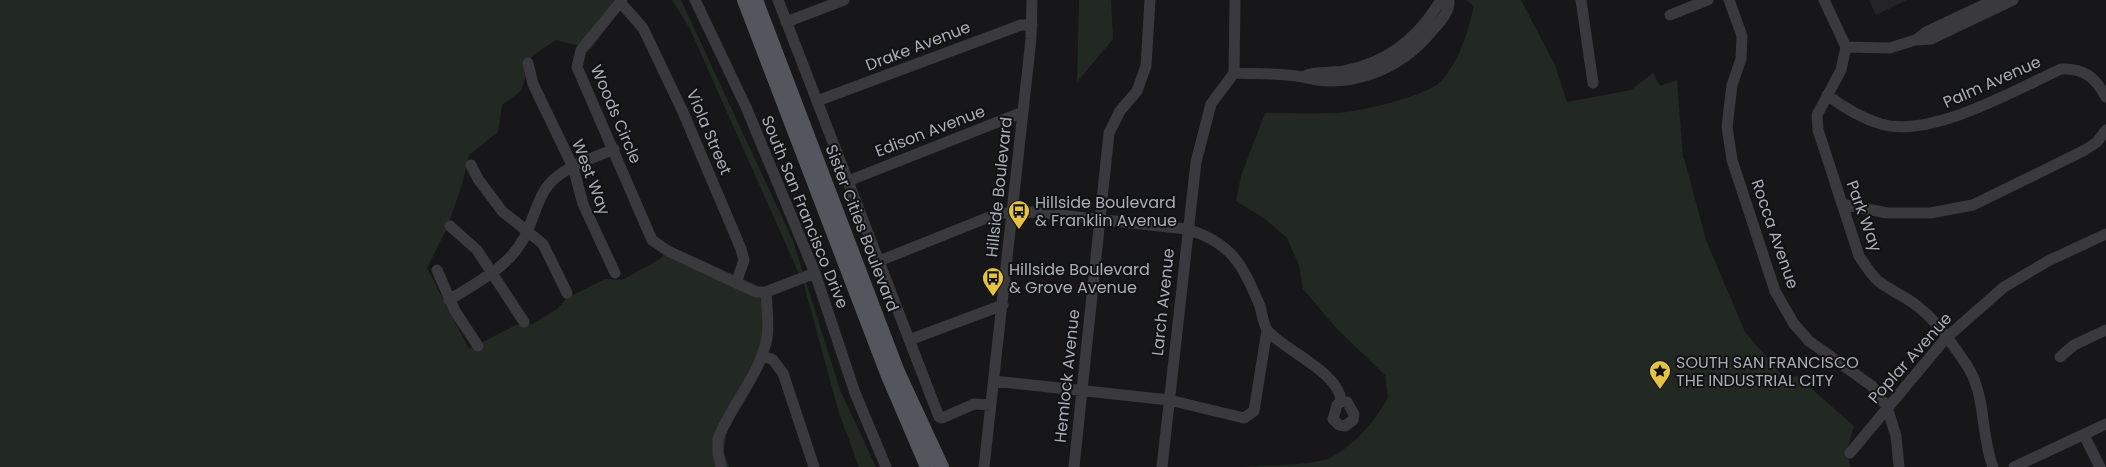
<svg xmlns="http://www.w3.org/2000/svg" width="2106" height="467" font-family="Poppins,sans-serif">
	<rect width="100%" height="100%" fill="#171719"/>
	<path fill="#242326" d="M 1869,0 L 1907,0 L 1876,15 Z"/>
	<path fill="#222923" d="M 0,0 L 627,0 L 591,49 L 556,40 L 532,56 L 521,91 L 502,105 L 498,132 L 469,155 L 462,185 L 446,230 L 427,268 L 469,349 L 516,325 L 532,324 L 557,309 L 567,298 L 605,279 L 622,280 L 660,259 L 672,247 L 761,287 L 772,338 L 726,434 L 724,452 L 729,467 L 0,467 Z
		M 672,0 L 681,0 L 793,241 L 840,390 L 876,467 L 859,467 L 839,413 L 804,285 L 690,29 Z
		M 1079,0 L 1111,0 L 1113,39 L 1077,82 Z
		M 1466,0 L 1521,0 L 1555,65 L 1567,102 L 1631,90 L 1653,73 L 1660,86 L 1677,80 L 1683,159 L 1684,158 L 1706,240 L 1745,332 L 1786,380 L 1797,376 L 1854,426 L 1847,450 L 1850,467 L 1242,467 C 1264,465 1312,466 1330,458 C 1356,444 1374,422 1388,398 L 1385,375 L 1337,329 L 1303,289 L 1299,265 L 1287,238 L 1264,218 L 1236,201 L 1241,176 L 1265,113 C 1289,113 1314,114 1338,113 C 1358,112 1427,96 1440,82 C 1459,63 1468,31 1474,6 Z"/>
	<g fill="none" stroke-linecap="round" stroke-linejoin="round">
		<path stroke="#39393e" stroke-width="11" d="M 622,0 L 581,50 L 577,67 L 652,240 L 668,251 L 756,292 L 766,292 L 815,273
			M 695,0 L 746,107 L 815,273 L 855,393 L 886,467
			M 778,0 L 939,417 L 942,418 L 974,404 L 991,405
			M 1581,0 L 1593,83
			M 1729,0 L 1742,36 L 1741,59 L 1732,85 L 1727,127 L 1732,160 L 1775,291 L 1794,324 L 1809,341 L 1872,386 L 1887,407 L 1896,436 L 1899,467
			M 1824,0 L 1846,47 L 1841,70 L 1817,115 L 1818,130 L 1859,256 C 1865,265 1870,273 1877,280 C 1890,291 1908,297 1922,310 C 1939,324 1954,346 1966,364 C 1987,395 1980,434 1993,467
			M 620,2 L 643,28 L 683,112 L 741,249 L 744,260 L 736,283
			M 1670,15 L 1708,0
			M 786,22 L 844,0
			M 1917,39 L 1926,32 L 1994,0
			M 1846,47 L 1890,48 L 1915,40 L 1931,39 L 2013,0
			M 528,63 L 533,84 L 573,167 L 583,204 L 615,273
			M 1234,73 C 1253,74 1285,73 1302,77 C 1349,90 1400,70 1431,32 C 1439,23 1450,12 1449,0
			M 1302,77 C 1315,70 1330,74 1344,71 C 1387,63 1419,37 1441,0
			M 1827,95 C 1843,107 1861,118 1881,124 C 1931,139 2015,90 2061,69 C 2084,68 2095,77 2106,97
			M 817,101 L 1021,25 L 1032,25
			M 471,165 L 478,179 L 502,211 L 543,244 L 567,293
			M 848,181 L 1023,112
			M 1842,204 L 1887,213 L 1930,213 L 1973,205 L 2085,150 L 2097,142 L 2106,130
			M 450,226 L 477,250 L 524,322
			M 879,261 L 999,213 L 1032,212 L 1187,229 C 1232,243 1242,264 1260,306 C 1262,313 1263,325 1268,331 C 1285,351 1340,373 1341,401 L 1337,405 L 1333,419 L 1339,425 L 1345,426 L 1353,420 L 1354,414 L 1347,402 L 1341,401
			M 437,270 L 455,311 L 478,346
			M 449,300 C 476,283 509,267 524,238 C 534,219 538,194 553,180 C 569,165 594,158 614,149
			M 909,340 L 1003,305
			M 762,355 L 773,360 L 783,373 L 814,467
			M 2060,357 L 2074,345 L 2106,330
			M 994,381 L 1169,400 L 1244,418 L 1254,411 L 1267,330
			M 2084,435 L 2100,467
			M 1850,453 L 1946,338 L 2004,287 L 2048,261 L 2106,234
			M 721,467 L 718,453 L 718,439 C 731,405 760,375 767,338 C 769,323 767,307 766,292
			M 984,467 L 1031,39 L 1032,0
			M 1074,467 L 1109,133 L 1120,111 L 1137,91 L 1146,66 L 1150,0
			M 1162,467 L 1196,162 L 1211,104 L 1234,73 L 1235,0
			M 2014,467 L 2106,424"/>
		<path stroke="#55555d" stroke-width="14" d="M 744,0 L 888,376 L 927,467
			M 756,0 L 898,372 L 942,467"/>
	</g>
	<defs>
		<g id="bus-pin" transform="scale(1.125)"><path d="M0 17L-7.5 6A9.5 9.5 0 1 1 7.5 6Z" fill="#e4c244" stroke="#121214"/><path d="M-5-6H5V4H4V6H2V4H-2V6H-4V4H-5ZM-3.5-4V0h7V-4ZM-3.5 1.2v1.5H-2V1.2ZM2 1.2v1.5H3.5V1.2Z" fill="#111"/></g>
		<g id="sight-pin" transform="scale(1.125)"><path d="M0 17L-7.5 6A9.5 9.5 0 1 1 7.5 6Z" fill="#e4c244" stroke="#121214"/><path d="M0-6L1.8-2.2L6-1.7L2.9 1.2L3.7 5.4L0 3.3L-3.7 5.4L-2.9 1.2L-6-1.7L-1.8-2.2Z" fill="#111"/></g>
	</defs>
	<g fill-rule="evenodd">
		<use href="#bus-pin" x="1019" y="211"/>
		<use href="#bus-pin" x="993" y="278"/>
		<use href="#sight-pin" x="1660" y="371"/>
	</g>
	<g text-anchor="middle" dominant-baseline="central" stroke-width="4" stroke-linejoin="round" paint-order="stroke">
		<g font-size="16" fill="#aaadb8" stroke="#121214">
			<text transform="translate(918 46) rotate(-21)">Drake Avenue</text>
			<text transform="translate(1992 82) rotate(-24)">Palm Avenue</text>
			<text transform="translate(616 114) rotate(67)">Woods Circle</text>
			<text transform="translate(930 131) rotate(-21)">Edison Avenue</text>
			<text transform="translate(709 132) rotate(67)">Viola Street</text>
			<text transform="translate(591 177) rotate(69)">West Way</text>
			<text transform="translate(999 187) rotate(-84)">Hillside Boulevard</text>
			<text transform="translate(805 212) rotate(68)">South San Francisco Drive</text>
			<text transform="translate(1864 216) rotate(70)">Park Way</text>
			<text transform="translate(862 228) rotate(69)">Sister Cities Boulevard</text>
			<text transform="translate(1775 234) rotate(71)">Rocca Avenue</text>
			<text transform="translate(1163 302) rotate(-84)">Larch Avenue</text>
			<text transform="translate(1910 358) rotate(-48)">Poplar Avenue</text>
			<text transform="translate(1067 376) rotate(-84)">Hemlock Avenue</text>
		</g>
		<g font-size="16" fill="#aaadb8" stroke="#121214" text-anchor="start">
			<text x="1035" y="202">Hillside Boulevard<tspan x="1035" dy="18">&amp; Franklin Avenue</tspan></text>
			<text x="1009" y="269">Hillside Boulevard<tspan x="1009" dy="18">&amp; Grove Avenue</tspan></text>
			<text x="1676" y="362">SOUTH SAN FRANCISCO<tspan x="1676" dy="18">THE INDUSTRIAL CITY</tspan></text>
		</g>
	</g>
</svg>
